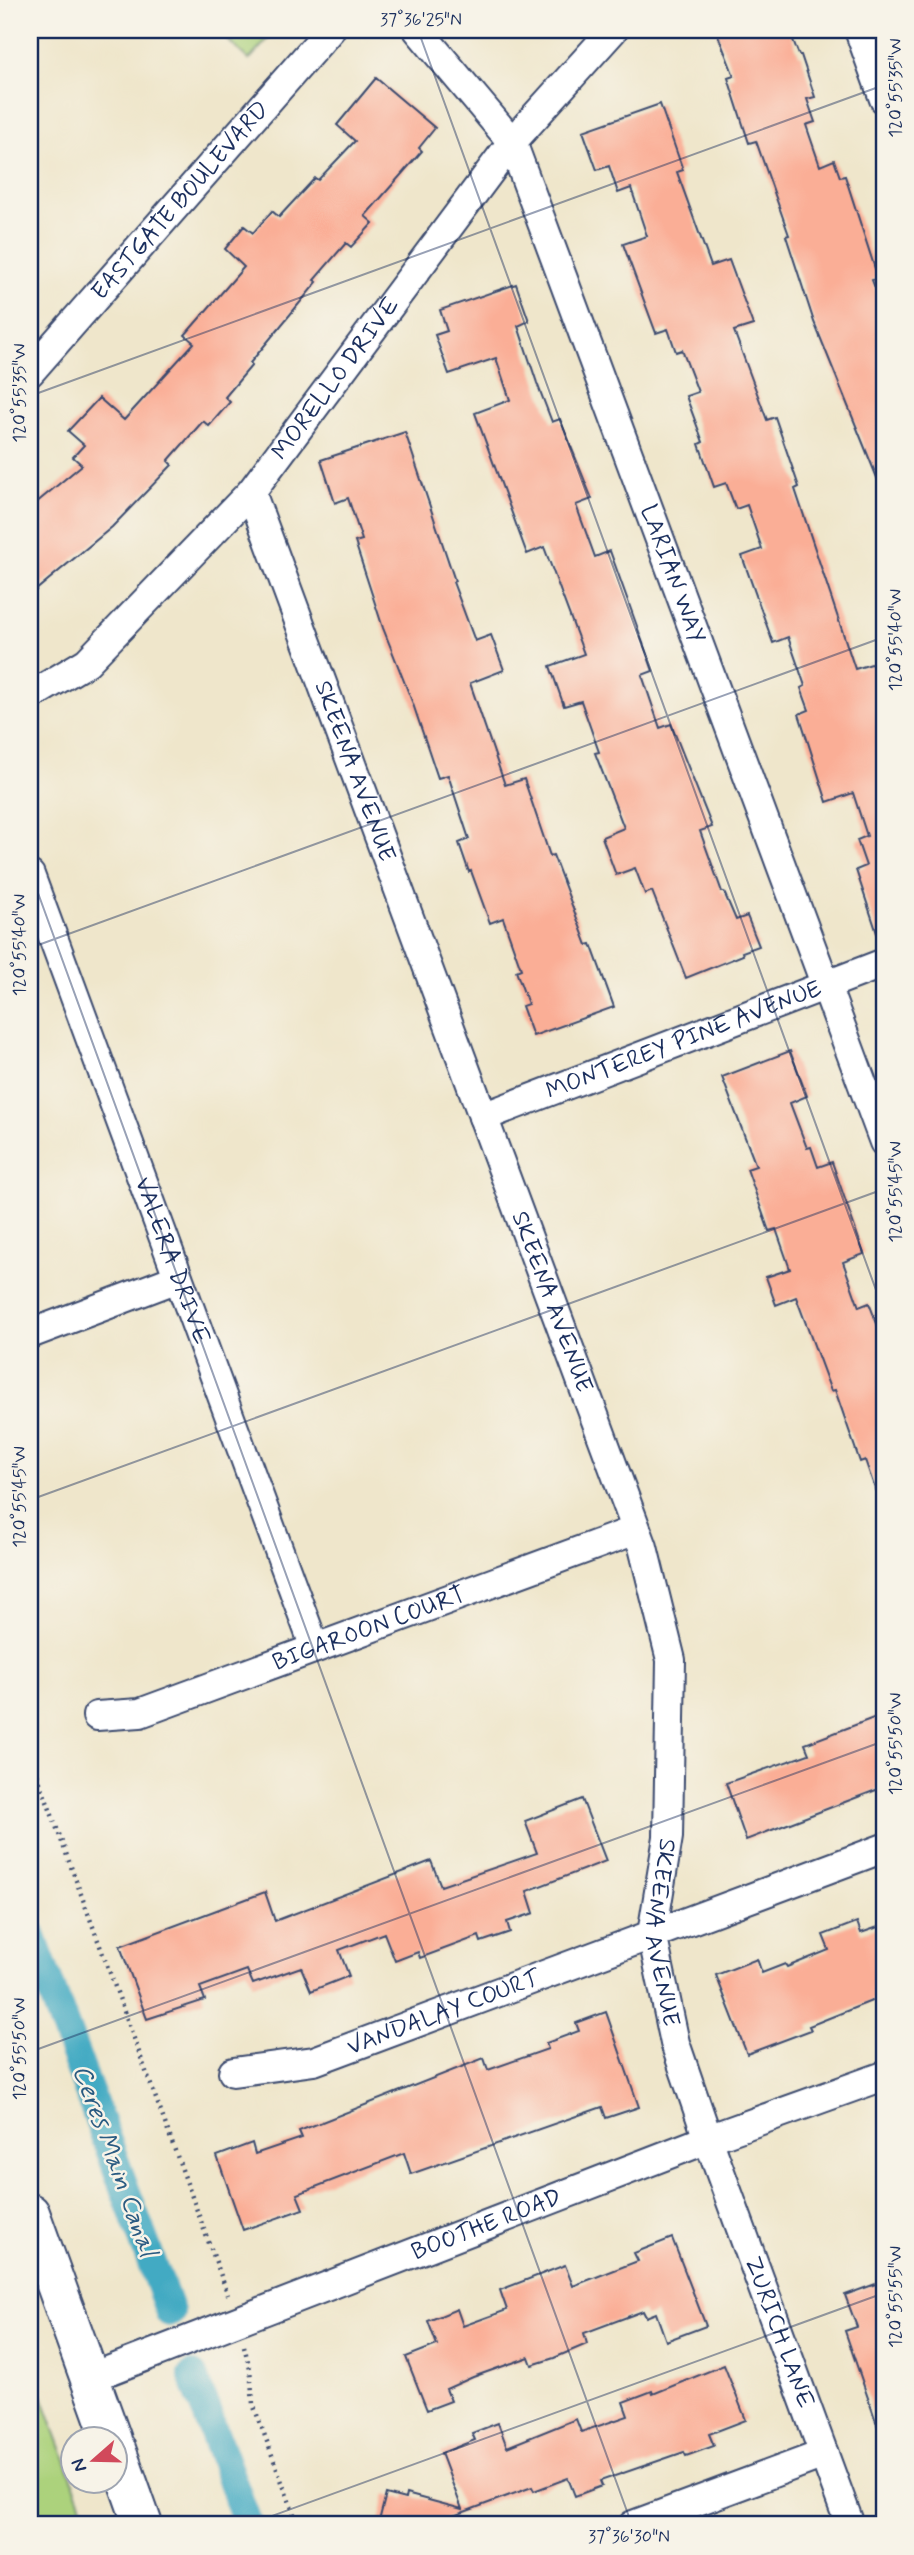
<svg xmlns="http://www.w3.org/2000/svg" width="914" height="2555" font-family="Mynerve,sans-serif">
	<rect width="100%" height="100%" fill="#f7f3e8"/>
	<filter id="ink" filterUnits="userSpaceOnUse"><feTurbulence type="fractalNoise" baseFrequency=".0143" numOctaves="2"/><feDisplacementMap in="SourceGraphic" scale="14" xChannelSelector="R" yChannelSelector="G"/><feConvolveMatrix kernelMatrix="1 2 1 2 8 2 1 2 1" color-interpolation-filters="sRGB"/></filter>
	<filter id="wash" filterUnits="userSpaceOnUse"><feTurbulence type="fractalNoise" baseFrequency=".00686" numOctaves="4" result="noise"/><feDisplacementMap in="SourceGraphic" scale="28" xChannelSelector="R" yChannelSelector="G"/><feGaussianBlur stdDeviation="1.57" result="paint"/><feColorMatrix in="noise" values="0 0 0 0 0 0 0 0 0 0 0 0 0 0 0 0 0 1.4 0 .05"/><feComposite in="paint" operator="in"/></filter>
	<g filter="url(#wash)">
		<rect width="100%" height="100%" fill="#efe6cb"/>
		<path fill="#acd27c" stroke="#64806d" stroke-width="2" d="M 217,30 L 276,30 L 249,60 Z
			M 30,2362 L 32,2369 L 89,2525 L 30,2525 Z"/>
		<g fill="none" stroke-linecap="round" stroke-linejoin="round">
			<path stroke="#43aac3" stroke-width="30" d="M 30,1932 L 170,2312
				M 193,2376 L 248,2525"/>
		</g>
		<g id="blocks">
			<path fill="#faae96" d="M 716,30 L 789,30 L 799,55 L 801,55 L 815,97 L 807,99 L 815,122 L 806,125 L 820,166 L 834,160 L 840,177 L 845,176 L 878,278 L 872,280 L 884,311 L 884,495 L 814,322 L 786,236 L 789,235 L 756,141 L 749,143 L 728,78 L 734,76 Z
				M 376,78 L 435,128 L 419,148 L 422,151 L 365,216 L 373,223 L 351,247 L 346,243 L 314,280 L 317,282 L 250,363 L 252,365 L 225,397 L 230,402 L 209,426 L 203,421 L 168,461 L 172,465 L 112,527 L 30,595 L 30,508 L 82,465 L 73,457 L 84,445 L 68,431 L 99,398 L 124,420 L 194,343 L 185,335 L 244,267 L 225,249 L 244,226 L 253,233 L 272,211 L 279,217 L 315,178 L 318,180 L 355,141 L 337,125 Z
				M 660,104 L 683,170 L 677,172 L 711,266 L 729,260 L 753,325 L 734,331 L 767,420 L 775,417 L 799,487 L 795,489 L 855,669 L 878,662 L 884,681 L 884,941 L 880,942 L 856,870 L 866,866 L 857,840 L 867,836 L 853,793 L 827,802 L 799,714 L 809,710 L 801,688 L 805,686 L 788,637 L 773,643 L 742,556 L 762,549 L 747,505 L 736,509 L 726,483 L 714,487 L 699,444 L 703,442 L 686,396 L 698,392 L 682,350 L 676,352 L 668,329 L 656,333 L 623,244 L 647,236 L 631,188 L 618,193 L 609,166 L 597,170 L 583,131 Z
				M 516,284 L 529,321 L 518,326 L 537,383 L 552,422 L 560,419 L 592,499 L 576,505 L 595,557 L 610,551 L 653,671 L 642,675 L 660,728 L 671,724 L 712,827 L 700,831 L 722,892 L 724,892 L 736,920 L 747,916 L 759,946 L 742,952 L 743,955 L 686,978 L 652,891 L 645,894 L 635,868 L 616,875 L 602,837 L 624,828 L 595,753 L 599,752 L 581,701 L 564,706 L 550,666 L 584,654 L 544,547 L 527,554 L 475,413 L 510,400 L 496,358 L 449,374 L 435,335 L 447,331 L 440,310 Z
				M 405,432 L 455,581 L 453,582 L 475,641 L 491,635 L 504,670 L 470,683 L 505,785 L 524,779 L 550,856 L 553,855 L 587,945 L 591,944 L 614,1007 L 533,1036 L 522,1006 L 528,1004 L 516,971 L 521,969 L 503,918 L 490,923 L 471,871 L 469,872 L 459,843 L 469,839 L 448,775 L 438,778 L 413,704 L 383,628 L 355,542 L 362,540 L 348,498 L 335,503 L 321,460 Z
				M 790,1051 L 807,1096 L 790,1103 L 807,1148 L 811,1147 L 818,1167 L 832,1162 L 864,1254 L 843,1262 L 859,1307 L 869,1303 L 879,1329 L 884,1327 L 884,1505 L 881,1506 L 865,1460 L 860,1462 L 835,1390 L 831,1391 L 796,1297 L 776,1305 L 766,1277 L 790,1269 L 776,1229 L 769,1231 L 747,1169 L 756,1166 L 722,1077 Z
				M 884,1714 L 884,1787 L 746,1840 L 726,1783 L 809,1754 L 805,1744 Z
				M 582,1799 L 606,1861 L 527,1891 L 534,1913 L 507,1922 L 510,1932 L 481,1942 L 479,1936 L 420,1958 L 418,1952 L 395,1961 L 384,1933 L 339,1950 L 349,1976 L 311,1991 L 301,1967 L 253,1984 L 247,1970 L 200,1987 L 205,2000 L 147,2019 L 120,1946 L 265,1892 L 275,1921 L 431,1861 L 441,1886 L 537,1853 L 525,1821 Z
				M 857,1922 L 861,1933 L 884,1925 L 884,1996 L 809,2026 L 811,2030 L 747,2054 L 716,1975 L 757,1959 L 762,1973 L 785,1964 L 787,1967 L 829,1950 L 823,1935 Z
				M 606,2012 L 639,2107 L 606,2118 L 602,2107 L 411,2174 L 404,2153 L 297,2194 L 303,2209 L 243,2230 L 217,2156 L 252,2143 L 255,2154 L 302,2138 L 299,2131 L 484,2058 L 488,2070 L 548,2049 L 546,2043 L 579,2031 L 576,2023 Z
				M 672,2238 L 706,2326 L 666,2341 L 656,2313 L 646,2317 L 643,2311 L 584,2333 L 587,2344 L 554,2358 L 532,2365 L 529,2357 L 473,2377 L 446,2389 L 451,2401 L 427,2410 L 406,2357 L 437,2345 L 428,2321 L 457,2309 L 463,2326 L 507,2310 L 500,2290 L 565,2265 L 573,2286 L 638,2261 L 634,2253 Z
				M 884,2281 L 884,2432 L 880,2433 L 845,2331 L 857,2327 L 845,2295 Z
				M 724,2365 L 746,2420 L 709,2434 L 714,2446 L 686,2456 L 684,2452 L 600,2481 L 602,2486 L 575,2496 L 568,2478 L 534,2491 L 532,2487 L 429,2525 L 378,2525 L 386,2494 L 405,2499 L 406,2494 L 462,2509 L 441,2453 L 475,2440 L 472,2433 L 498,2423 L 507,2447 L 576,2419 L 581,2432 L 628,2416 L 623,2402 L 652,2391 L 653,2394 Z"/>
		</g>
	</g>
	<g filter="url(#ink)">
		<use href="#blocks" fill-opacity="0" stroke="#3b4a6e" stroke-width="2"/>
		<g fill="none" stroke-linecap="round" stroke-linejoin="round">
			<g stroke="#3b4a6e" stroke-width="32">
				<g id="street">
					<path id="s1" d="M 418,30 L 512,142 L 884,1142"/>
					<path d="M 859,30 L 884,99"/>
					<path id="s2" d="M 30,372 L 330,30"/>
					<path id="s3" d="M 251,492 L 643,1547 L 671,1660 L 668,1837 L 652,1934 L 675,2043 L 708,2139 L 850,2525"/>
					<path id="s4" d="M 30,696 L 87,662 L 251,492 L 512,142 L 613,30"/>
					<path id="s5" d="M 30,875 L 315,1648"/>
					<path id="s6" d="M 483,1117 L 884,963"/>
					<path d="M 30,1334 L 178,1278"/>
					<path id="s7" d="M 97,1716 L 140,1713 L 636,1530"/>
					<path id="s8" d="M 233,2072 L 314,2061 L 884,1848"/>
					<path id="s9" d="M 90,2378 L 708,2139 L 884,2076"/>
					<path d="M 633,2525 L 824,2454"/>
				</g>
			</g>
			<g stroke="#3b4a6e" stroke-width="42">
				<path id="primary" d="M 30,2213 L 112,2440
					M 116,2449 L 143,2525"/>
			</g>
			<path stroke="#3b4a6e" stroke-width="4.5" stroke-dasharray="2 5" stroke-linecap="butt" d="M 30,1755 L 228,2295
				M 244,2346 L 250,2369 L 253,2404 L 298,2525"/>
			<use href="#street" stroke="#fff" stroke-width="28"/>
			<use href="#primary" stroke="#fff" stroke-width="38"/>
		</g>
	</g>
	<path fill="none" stroke="#1b2f5e" stroke-width="2" stroke-opacity="0.45" d="M 418,30 L 884,1312M 30,396 L 884,85M 30,871 L 632,2525M 30,948 L 884,637M 30,1500 L 884,1189M 30,2052 L 884,1741M 247,2525 L 884,2293"/>
	<g text-anchor="middle" dominant-baseline="central" stroke-width="5" stroke-linejoin="round" paint-order="stroke">
		<g font-size="24" fill="#1b2f5e" stroke="#f7f3e8">
			<text stroke="none"><textPath href="#s2" startOffset="228">EASTGATE BOULEVARD</textPath></text>
			<text stroke="none"><textPath href="#s4" startOffset="444">MORELLO DRIVE</textPath></text>
			<text stroke="none"><textPath href="#s1" startOffset="607">LARIAN WAY</textPath></text>
			<text stroke="none"><textPath href="#s3" startOffset="298">SKEENA AVENUE</textPath></text>
			<text stroke="none"><textPath href="#s6" startOffset="215">MONTEREY PINE AVENUE</textPath></text>
			<text stroke="none"><textPath href="#s5" startOffset="411">VALERA DRIVE</textPath></text>
			<text stroke="none"><textPath href="#s3" startOffset="864">SKEENA AVENUE</textPath></text>
			<text stroke="none"><textPath href="#s7" startOffset="287">BIGAROON COURT</textPath></text>
			<text stroke="none"><textPath href="#s3" startOffset="1516">SKEENA AVENUE</textPath></text>
			<text stroke="none"><textPath href="#s8" startOffset="220">VANDALAY COURT</textPath></text>
			<text stroke="none"><textPath href="#s9" startOffset="425">BOOTHE ROAD</textPath></text>
			<text stroke="none"><textPath href="#s3" startOffset="1936">ZURICH LANE</textPath></text>
		</g>
		<g font-size="26" font-style="italic" fill="#295a81" stroke="#f7f3e8">
			<text transform="translate(114 2161) rotate(70)">Ceres Main Canal</text>
		</g>
	</g>
	<rect width="914" height="2555" fill="none" stroke="#f7f3e8" stroke-width="77"/>
	<g transform="translate(94 2460) rotate(250)"><circle r="33" fill="#f7f3e8" stroke="#9fa5b1" stroke-width="2"/>
	<path d="M0-5L12 26L0 18L-12 26Z" fill="#d1495b"/>
	<text y="-10" font-size="19" font-weight="bold" text-anchor="middle" fill="#1b2f5e">N</text>
	</g>
	<rect x="38" y="38" width="838" height="2478" fill="none" stroke="#1b2f5e" stroke-width="2.5"/>
	<g font-size="18" text-anchor="middle" fill="#1b2f5e">
		<text x="421" y="25">37°36'25"N</text>
		<text transform="translate(895 88) rotate(-90)" y="6">120°55'35"W</text>
		<text transform="translate(19 393) rotate(-90)" y="6">120°55'35"W</text>
		<text transform="translate(895 640) rotate(-90)" y="6">120°55'40"W</text>
		<text transform="translate(19 945) rotate(-90)" y="6">120°55'40"W</text>
		<text transform="translate(895 1192) rotate(-90)" y="6">120°55'45"W</text>
		<text transform="translate(19 1497) rotate(-90)" y="6">120°55'45"W</text>
		<text transform="translate(895 1744) rotate(-90)" y="6">120°55'50"W</text>
		<text transform="translate(19 2049) rotate(-90)" y="6">120°55'50"W</text>
		<text transform="translate(895 2297) rotate(-90)" y="6">120°55'55"W</text>
		<text x="629" y="2542">37°36'30"N</text>
	</g>
</svg>
